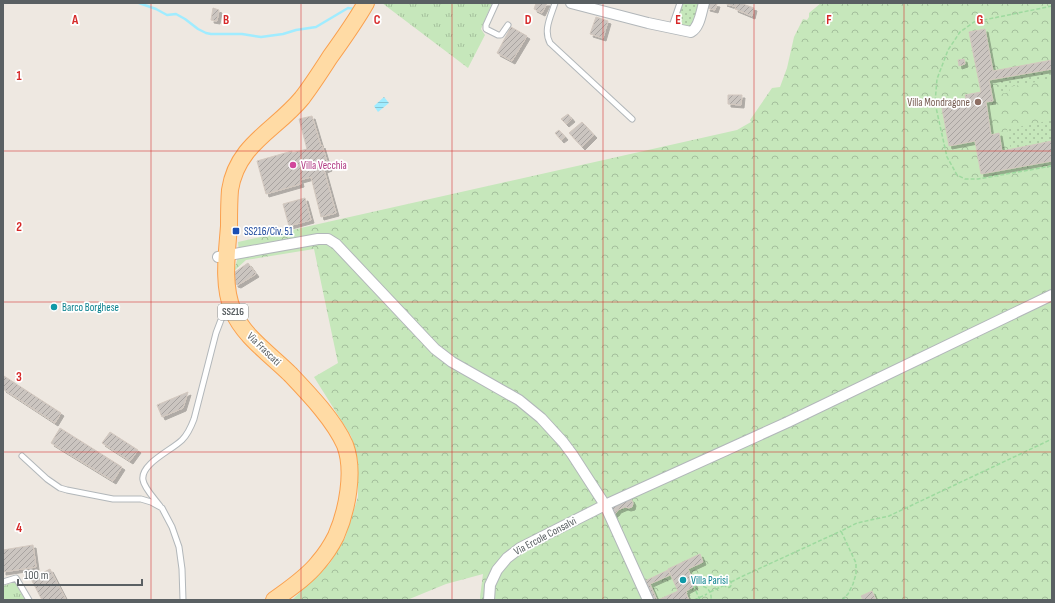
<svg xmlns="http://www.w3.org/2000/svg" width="1055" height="603" font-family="'Sofia Sans Condensed',sans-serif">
	<defs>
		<pattern id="grass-tufts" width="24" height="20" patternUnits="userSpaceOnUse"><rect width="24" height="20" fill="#c6e7bb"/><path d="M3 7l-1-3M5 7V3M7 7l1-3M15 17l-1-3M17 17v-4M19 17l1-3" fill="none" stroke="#a4bf9c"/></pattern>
		<pattern id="forest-crowns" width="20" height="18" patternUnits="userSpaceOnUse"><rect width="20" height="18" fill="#c6e7bb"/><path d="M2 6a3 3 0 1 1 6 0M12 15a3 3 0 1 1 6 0" fill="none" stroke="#a4bf9c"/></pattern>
		<pattern id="garden-dots" width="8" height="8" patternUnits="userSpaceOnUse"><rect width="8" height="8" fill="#c6e7bb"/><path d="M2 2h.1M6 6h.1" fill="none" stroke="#a4bf9c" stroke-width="1.8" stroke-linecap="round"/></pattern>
		<pattern id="water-rules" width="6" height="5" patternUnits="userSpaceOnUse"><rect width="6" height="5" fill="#a0ecff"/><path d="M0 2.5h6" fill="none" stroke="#85c3d2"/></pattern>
		<pattern id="building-hatch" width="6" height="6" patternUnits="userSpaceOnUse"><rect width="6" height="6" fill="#cbc5c0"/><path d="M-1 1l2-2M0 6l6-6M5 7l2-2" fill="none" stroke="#a8a3a0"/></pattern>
		<filter id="shadow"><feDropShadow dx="3" dy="3" stdDeviation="0" flood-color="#0004"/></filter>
	</defs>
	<rect width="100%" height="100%" fill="#eee8e1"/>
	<path fill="url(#grass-tufts)" d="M 382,3 L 492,3 L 481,29 L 485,35 L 468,68 Z
		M 15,582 L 25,600 L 3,600 L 3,586 Z"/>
	<path fill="url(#forest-crowns)" d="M 821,3 L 1052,3 L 1052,600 L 480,600 L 480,597 L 483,574 L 446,584 L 407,600 L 292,600 L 330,563 L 345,538 L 358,497 L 358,462 L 351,436 L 314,377 L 338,363 L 314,249 L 246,260 L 234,271 L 239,253 L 238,242 L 737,130 L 751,122 L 750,120 L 772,88 L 780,87 L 787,68 L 794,37 L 803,19 L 807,20 L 809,17 L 809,13 Z"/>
	<path fill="url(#garden-dots)" d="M 682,3 L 701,3 L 692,29 L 675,26 Z
		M 1052,69 L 1052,79 L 1009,87 L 1010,92 L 1000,94 L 997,79 Z
		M 1052,120 L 1052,141 L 1011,150 L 1007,129 Z"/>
	<path fill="url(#water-rules)" d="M 384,97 L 389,103 L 378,112 L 374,106 Z"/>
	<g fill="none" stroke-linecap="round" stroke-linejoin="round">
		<path stroke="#a0ecff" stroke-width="2.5" d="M 139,3 L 156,9 L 167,15 L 176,14 L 185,19 L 198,29 L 206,33 L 211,34 L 242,34 L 261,37 L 283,34 L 296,30 L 316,27 L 348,8 L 355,9"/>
	</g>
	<path fill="url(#building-hatch)" stroke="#d3c8bf" filter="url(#shadow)" d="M 536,3 L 547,3 L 542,13 L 534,9 Z
		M 709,3 L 717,4 L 715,10 L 707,8 Z
		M 724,3 L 737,3 L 736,7 Z
		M 737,3 L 740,3 L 754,8 L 752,16 L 735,9 Z
		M 213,8 L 219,10 L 217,21 L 211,20 Z
		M 596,17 L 608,21 L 603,38 L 590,34 Z
		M 511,27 L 527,36 L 512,61 L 497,53 Z
		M 985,29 L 993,71 L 1052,60 L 1052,69 L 989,80 L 993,101 L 986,102 L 991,135 L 999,133 L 1002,151 L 1052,141 L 1052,161 L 981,174 L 975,141 L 949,146 L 942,108 L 967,103 L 965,95 L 981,92 L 969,32 Z
		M 964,59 L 965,64 L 959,66 L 958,60 Z
		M 728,95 L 742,95 L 741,105 L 728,104 Z
		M 568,114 L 572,119 L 566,124 L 561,119 Z
		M 312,116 L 321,146 L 322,145 L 329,168 L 324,170 L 336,213 L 321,217 L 311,177 L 300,180 L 301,184 L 266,194 L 257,161 L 292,151 L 292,153 L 307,149 L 299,119 Z
		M 582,122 L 594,135 L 582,147 L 569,133 Z
		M 559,130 L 565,137 L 561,140 L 555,133 Z
		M 305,198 L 311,220 L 289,226 L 283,204 Z
		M 248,263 L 256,274 L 238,285 L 235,284 L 235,272 Z
		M 4,376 L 61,413 L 55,423 L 3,389 L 3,378 Z
		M 188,392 L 183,408 L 162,417 L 157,405 Z
		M 60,428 L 122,467 L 113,481 L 51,443 Z
		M 110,432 L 138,450 L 130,461 L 102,443 Z
		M 631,499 L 633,503 L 632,507 L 628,508 L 625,507 L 618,510 L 616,513 L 611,515 L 609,508 Z
		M 33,545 L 36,567 L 3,572 L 3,550 Z
		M 700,554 L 703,562 L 688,569 L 695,586 L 686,591 L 687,593 L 686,593 L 689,600 L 658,600 L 678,591 L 668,569 Z
		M 50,569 L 66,600 L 42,600 L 31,579 Z
		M 668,570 L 670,575 L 650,584 L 657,600 L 651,600 L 643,582 Z
		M 872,591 L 876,600 L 863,600 L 861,596 Z"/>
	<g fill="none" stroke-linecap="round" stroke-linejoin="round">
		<g stroke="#b2b7ba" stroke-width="7">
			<path id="service" d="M 496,3 L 486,25 L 486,29 L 498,35 L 501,35 L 508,25
				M 555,3 C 551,16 543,30 550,43 L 632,119
				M 671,29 L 680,3
				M 22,456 L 47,479 L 60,488 L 67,490 L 113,499 L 141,499 L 151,502 L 162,508 L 172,527 L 179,547 L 182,569 L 183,600
				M 160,506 C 155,499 144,488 143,480 C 140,464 172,450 182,440 C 188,434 191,427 194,419 L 216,333 L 227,304
				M 3,582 L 16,578 L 29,600"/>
		</g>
		<g stroke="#b2b7ba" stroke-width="12">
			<path id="minor" d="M 571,3 L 648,23 L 691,32 C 700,27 701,12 704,3
				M 218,257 L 318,239 L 328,239 L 336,244 L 435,349 L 452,362 L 519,400 L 541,418 L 563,442 L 572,454 L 605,505 L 648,600
				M 489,600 L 490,585 L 497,570 L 507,558 L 520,548 L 605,505 L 788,422 L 1052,295"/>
		</g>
		<g stroke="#faa04e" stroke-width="18">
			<path id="primary" d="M 274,600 C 289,589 306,578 318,563 C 325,555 331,546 336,536 C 347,511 355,471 345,445 C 334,420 309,394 290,374 C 271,355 243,336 233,311 C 222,285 227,253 229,226 C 229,214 229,202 230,190 C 237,144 276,130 302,98 C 312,85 321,71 330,57 C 343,39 355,22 366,3"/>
		</g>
		<path stroke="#9eda9f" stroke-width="1.5" stroke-dasharray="4 2" stroke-linecap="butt" d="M 1052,6 L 974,22 L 960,32 L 948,50 L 937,79 L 935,103 L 947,157 L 957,175 L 965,179 L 978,179 L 1052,166
			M724.5 584a3.5 3.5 0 1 1 7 0a3.5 3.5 0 1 1-7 0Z
			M 731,582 L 743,576 L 841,531
			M 710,592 L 725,585
			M 694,600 L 707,594
			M 700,600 L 694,587 L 698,585 C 707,586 712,591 711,600
			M 842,600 L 848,594 L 853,584 L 856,574 L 856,563 L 841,531 L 857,523 L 889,516 L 1052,439"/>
		<use href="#service" stroke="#fff" stroke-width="5"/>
		<use href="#minor" stroke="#fff" stroke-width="10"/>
		<use href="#primary" stroke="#ffdba5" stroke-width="16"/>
	</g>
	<path fill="none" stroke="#d62828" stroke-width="1" stroke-opacity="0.55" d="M 151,3 L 151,600M 301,3 L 301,600M 452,3 L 452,600M 603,3 L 603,600M 754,3 L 754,600M 904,3 L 904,600M 3,151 L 1052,151M 3,302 L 1052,302M 3,452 L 1052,452"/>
	<circle fill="#8d6e63" stroke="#fff" stroke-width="1.5" cx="978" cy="102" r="4"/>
	<circle fill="#d1479c" stroke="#fff" stroke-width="1.5" cx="293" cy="165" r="4"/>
	<rect fill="#1a4fb4" stroke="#fff" stroke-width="1.5" x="232" y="227" width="8" height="8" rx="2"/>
	<g fill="#0f9aa8" stroke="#fff" stroke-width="1.5">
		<circle cx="54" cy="307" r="4"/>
		<circle cx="683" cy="580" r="4"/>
	</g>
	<g text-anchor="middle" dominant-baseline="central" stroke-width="3.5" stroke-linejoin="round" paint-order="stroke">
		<rect fill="#fff" stroke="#8c9092" stroke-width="1" x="218" y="304" width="30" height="16" rx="3"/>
		<g font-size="10" font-weight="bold" fill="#5a6063">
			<text x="233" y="312">SS216</text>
		</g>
		<g font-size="11" fill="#785e54" stroke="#fff" text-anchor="end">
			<text x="970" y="102">Villa Mondragone</text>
		</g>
		<g font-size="11" fill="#b23c85" stroke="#fff" text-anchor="start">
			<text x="301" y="165">Villa Vecchia</text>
		</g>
		<g font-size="11" fill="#164399" stroke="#fff" text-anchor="start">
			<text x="244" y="231">SS216/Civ. 51</text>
		</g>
		<g font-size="11" fill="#0d838f" stroke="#fff" text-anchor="start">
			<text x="62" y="307">Barco Borghese</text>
			<text x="691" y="580">Villa Parisi</text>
		</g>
		<g font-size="11" fill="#5a6063" stroke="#fff">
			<text transform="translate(264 349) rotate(44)">Via Frascati</text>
			<text transform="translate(545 536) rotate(-28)">Via Ercole Consalvi</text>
		</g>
	</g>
	<g font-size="13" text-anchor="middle" font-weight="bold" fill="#d62828" stroke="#fff" stroke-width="3.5" stroke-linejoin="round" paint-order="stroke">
		<text x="75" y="24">A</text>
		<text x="226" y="24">B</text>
		<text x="377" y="24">C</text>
		<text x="528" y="24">D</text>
		<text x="678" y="24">E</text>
		<text x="829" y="24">F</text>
		<text x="980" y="24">G</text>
		<text x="19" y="80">1</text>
		<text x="19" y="231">2</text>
		<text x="19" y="381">3</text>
		<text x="19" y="532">4</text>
	</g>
	<rect width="1055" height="603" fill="none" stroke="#5a6063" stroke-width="8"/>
	<path d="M18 579v6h124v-6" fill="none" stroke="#5a6063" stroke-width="2"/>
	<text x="24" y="579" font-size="12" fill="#5a6063" stroke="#ffffff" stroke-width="3" paint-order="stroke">100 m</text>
</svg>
